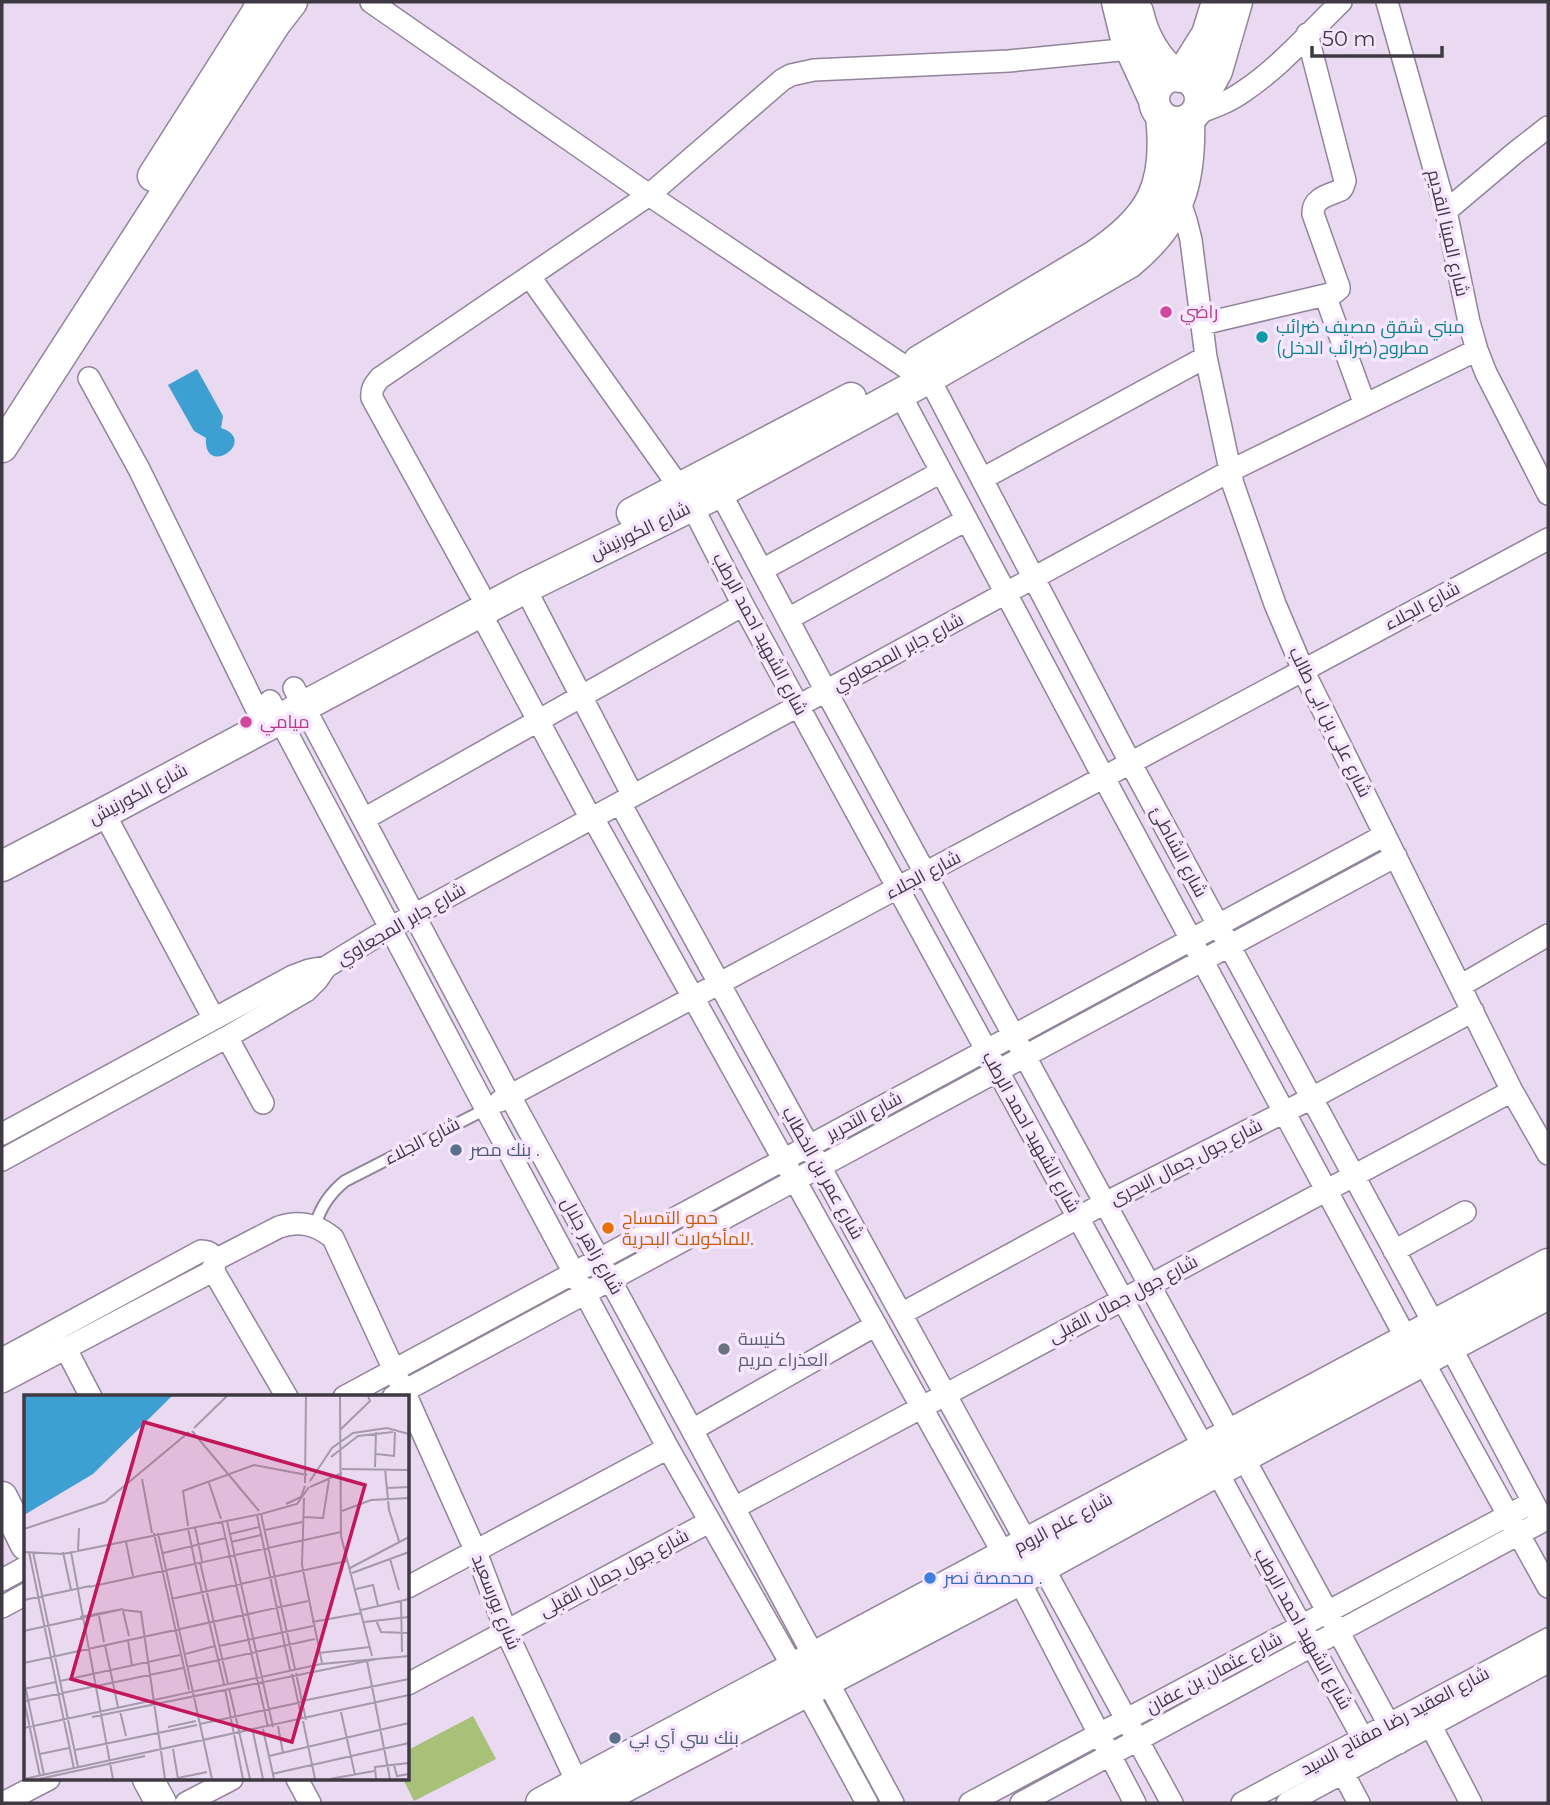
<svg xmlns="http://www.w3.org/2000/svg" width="1550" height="1805" font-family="Montserrat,Cairo,sans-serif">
	<rect width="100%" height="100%" fill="#e9d9f1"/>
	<path fill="#a8c078" d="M 473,1716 L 496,1759 L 414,1801 L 403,1779 L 408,1779 L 408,1750 Z"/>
	<path fill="#3e9fd3" d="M 197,369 L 223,416 L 221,428 C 260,441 203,479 206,438 L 194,431 L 168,385 Z"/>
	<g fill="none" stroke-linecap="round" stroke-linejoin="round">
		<g stroke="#92849a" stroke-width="14">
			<path id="lane" d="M 315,1226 C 320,1208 330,1193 345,1181 L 486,1109"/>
		</g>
		<g stroke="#92849a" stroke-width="24">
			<path id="street" d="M 371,2 L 649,195 L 907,368
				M 1387,2 L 1446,211 L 1469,322 L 1477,350 L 1486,373 L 1548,494
				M 1195,114 C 1212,108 1229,102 1244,91 C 1280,67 1310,32 1341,2
				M 1179,200 L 1186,220 L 1191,240 L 1206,357 L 1233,484 L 1275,604 L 1303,670 L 1512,1091 L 1548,1154
				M 1446,211 L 1516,152 L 1548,127
				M 530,277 L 680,488
				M 1325,295 L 1365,405
				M 1202,324 L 1334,293 L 1339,289 L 1339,287 L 1313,214 C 1312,198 1329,195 1341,190 L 1343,187 L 1345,181 L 1307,34
				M 89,378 L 139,469 L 256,708
				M 929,378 L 1131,764 L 1434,1324
				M 900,394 L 1104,778 L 1406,1338
				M 982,479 L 1206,357
				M 720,492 L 826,691 L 1399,1743
				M 692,506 L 743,605 L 1373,1757
				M 762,570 L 941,472
				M 525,588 L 633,796
				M 479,592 L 372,398 C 371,389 374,385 380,378 L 649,195 L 782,80 L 791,75 L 814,70 L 1009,61 L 1141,48
				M 480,612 L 591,819
				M 788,619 L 966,520
				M 294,688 L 510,1096 L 692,1430 L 893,1803
				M 270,701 L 486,1109 L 668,1448 L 793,1667 L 867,1803
				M 620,803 L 1027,1543
				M 104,813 L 214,1019
				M 593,818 L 1004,1555
				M 364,819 L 743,605
				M 1460,986 L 1548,935
				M 227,1037 L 263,1103
				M 500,1101 L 1548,539
				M 2,1134 L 293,976 L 309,970 L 326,967 L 390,928 L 1230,471 L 1477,350
				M 2,1160 L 227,1037 L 306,991 L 317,980 L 326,967
				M 1394,1251 L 1465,1212
				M 215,1260 L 279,1227 C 299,1220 316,1224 333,1238 L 400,1383
				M 213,1270 L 287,1397
				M 901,1314 L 1105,1203 L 1312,1098 L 1473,1011
				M 1450,1346 L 1539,1513
				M 65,1347 L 91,1397
				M 2,1359 L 201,1251 C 211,1251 215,1256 215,1265 L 209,1273 L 2,1382
				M 1423,1361 L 1548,1587
				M 344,1397 L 1385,835
				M 393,1397 L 1396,856
				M 408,1400 L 476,1552 L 506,1631 L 583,1795
				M 692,1430 L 876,1325
				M 734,1508 L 1512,1091
				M 1043,1567 L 1172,1803
				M 2,1580 L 26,1567
				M 1019,1580 L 1135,1803
				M 408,1587 L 668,1448
				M 2,1607 L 26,1594
				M 408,1684 L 709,1522
				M 1431,1726 L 1471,1803
				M 1343,1773 L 1359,1803
				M 297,1779 L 310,1803
				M 3,1803 L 49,1779
				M 186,1803 L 232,1779
				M 970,1803 L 1533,1502
				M 1021,1803 L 1543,1521
				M 1242,1803 L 1548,1639
				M 1287,1803 L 1548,1662"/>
		</g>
		<g stroke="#92849a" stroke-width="33">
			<path id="secondary" d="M 1117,2 L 1126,39 L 1154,100
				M 1138,12 C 1144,39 1156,59 1177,76
				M1154 99a23 23 0 1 1 46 0a23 23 0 1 1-46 0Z
				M 1180,77 L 1207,34 L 1217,2
				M 1200,102 L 1217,71 L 1237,2
				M 153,176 L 256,14 L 262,2
				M 919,361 L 1093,257 C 1152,218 1169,186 1161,116
				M 2,447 L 275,24 L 292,2
				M 632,513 L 851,398
				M 2,866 L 104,813 L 525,588 L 720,492 L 929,378 L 1129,263 C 1180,221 1191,183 1189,119
				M 2,1497 L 26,1545
				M 148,1779 L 161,1803
				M 541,1803 L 1548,1264
				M 594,1803 L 1019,1580 L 1243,1457 L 1548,1294"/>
		</g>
		<use href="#lane" stroke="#fff" stroke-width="10"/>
		<use href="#street" stroke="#fff" stroke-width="21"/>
		<use href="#secondary" stroke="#fff" stroke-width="30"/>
	</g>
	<g fill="#d1479c" stroke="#f6e6ff" stroke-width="2.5">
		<circle cx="1166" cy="312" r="7"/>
		<circle cx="246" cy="722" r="7"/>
	</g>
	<circle fill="#0f9aa8" stroke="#f6e6ff" stroke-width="2.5" cx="1262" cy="337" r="7"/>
	<g fill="#5c6f8a" stroke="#f6e6ff" stroke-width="2.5">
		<circle cx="456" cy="1150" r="7"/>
		<circle cx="615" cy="1738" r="7"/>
	</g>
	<circle fill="#e8710a" stroke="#f6e6ff" stroke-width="2.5" cx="608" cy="1228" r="7"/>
	<circle fill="#6b7280" stroke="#f6e6ff" stroke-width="2.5" cx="724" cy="1349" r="7"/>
	<circle fill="#3f7fe0" stroke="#f6e6ff" stroke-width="2.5" cx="930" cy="1578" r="7"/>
	<g text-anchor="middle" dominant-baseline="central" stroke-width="7" stroke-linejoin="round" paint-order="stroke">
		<g font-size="18" fill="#3f3943" stroke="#f6e6ff">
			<text transform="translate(1448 233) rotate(77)">شارع المينا القديم</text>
			<text transform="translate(640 531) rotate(-26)">شارع الكورنيش</text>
			<text transform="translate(1422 606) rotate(-28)">شارع الجلاء</text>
			<text transform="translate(760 634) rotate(62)">شارع الشهيد احمد الرطب</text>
			<text transform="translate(898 652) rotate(-28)">شارع جابر المجعاوي</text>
			<text transform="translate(1330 722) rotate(64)">شارع على بن ابى طالب</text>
			<text transform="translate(138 794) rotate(-28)">شارع الكورنيش</text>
			<text transform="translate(1179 852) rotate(62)">شارع الشاطئ</text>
			<text transform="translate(923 875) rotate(-28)">شارع الجلاء</text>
			<text transform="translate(401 924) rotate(-30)">شارع جابر المجعاوي</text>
			<text transform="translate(864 1116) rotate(-28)">شارع التحرير</text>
			<text transform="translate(1031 1132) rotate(61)">شارع الشهيد احمد الرطب</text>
			<text transform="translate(422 1141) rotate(-27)">شارع الجلاء</text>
			<text transform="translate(1186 1162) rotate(-27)">شارع جول جمال البحرى</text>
			<text transform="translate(823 1173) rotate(61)">شارع عمر بن الخطاب</text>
			<text transform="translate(592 1246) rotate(61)">شارع زاهر جلال</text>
			<text transform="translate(1123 1299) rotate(-28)">شارع جول جمال القبلى</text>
			<text transform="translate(1063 1523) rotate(-28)">شارع علم الروم</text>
			<text transform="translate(614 1573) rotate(-28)">شارع جول جمال القبلى</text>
			<text transform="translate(496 1602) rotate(68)">شارع بورسعيد</text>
			<text transform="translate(1303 1629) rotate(61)">شارع الشهيد احمد الرطب</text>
			<text transform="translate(1214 1673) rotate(-28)">شارع عثمان بن عفان</text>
			<text transform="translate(1395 1721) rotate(-28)">شارع العقيد رضا مفتاح السيد</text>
		</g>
		<g font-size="18" fill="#b23c85" stroke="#f6e6ff" text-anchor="start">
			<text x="1180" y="312">راضي</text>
			<text x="260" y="722">ميامي</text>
		</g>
		<g font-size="18" fill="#0d838f" stroke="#f6e6ff" text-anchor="start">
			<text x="1276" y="327">مبني شقق مصيف ضرائب<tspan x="1276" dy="21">مطروح(ضرائب الدخل)</tspan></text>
		</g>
		<g font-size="18" fill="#4e5e75" stroke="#f6e6ff" text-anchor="start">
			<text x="470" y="1150">بنك مصر .</text>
			<text x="629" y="1738">بنك سي آي بي</text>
		</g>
		<g font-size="18" fill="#c56008" stroke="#f6e6ff" text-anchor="start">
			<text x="622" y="1218">حمو التمساح<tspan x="622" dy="21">للمأكولات البحرية.</tspan></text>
		</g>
		<g font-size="18" fill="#5b616d" stroke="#f6e6ff" text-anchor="start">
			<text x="738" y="1339">كنيسة<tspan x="738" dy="21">العذراء مريم</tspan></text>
		</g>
		<g font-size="18" fill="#366cbe" stroke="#f6e6ff" text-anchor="start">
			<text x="944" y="1578">محمصة نصر .</text>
		</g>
	</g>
	<g transform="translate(24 1395)">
		<rect width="385" height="385" fill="#e9d9f1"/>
		<path d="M 0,1 L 148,1 L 69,79 L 0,120 Z" fill="#3e9fd3"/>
		<path fill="none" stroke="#a599ab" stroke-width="2" d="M 316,1 L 317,141 L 348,261M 170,33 L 203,1M 317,34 L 346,6 L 344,1M 168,36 L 235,116M 352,59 L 370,61 L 371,37M 307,62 L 334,41 L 369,37M 351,72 L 352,37M 318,74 L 385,75M 361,74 L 365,115 L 375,146M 118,84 L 128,138M 286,86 L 308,53 L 329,38 L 363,33 L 385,39M 185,88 L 197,124M 281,88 L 282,1M 286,92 L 318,78M 362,93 L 385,92M 280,103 L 278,170 L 298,268M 262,109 L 277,102 L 281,91M 318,116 L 347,105 L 385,103M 237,119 L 271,274M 233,120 L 266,275M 279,122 L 299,123 L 305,85M 203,126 L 249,332M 198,127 L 244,332M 164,131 L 159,96 L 230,70 L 283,80M 171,132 L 178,166M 164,133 L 171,168M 0,134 L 81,107 L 165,37M 241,135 L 278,127M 130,138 L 165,295M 134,138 L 188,384M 206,139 L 235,132M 102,147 L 109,181M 207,147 L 237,140M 54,156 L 55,133M 0,157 L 39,159 L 237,119 L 273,109 L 285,92M 5,157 L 50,374M 9,157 L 54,372M 39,157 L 47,195M 47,157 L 89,384M 139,158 L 202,143M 366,164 L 375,195M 176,167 L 204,289M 171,168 L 200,289M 326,173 L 385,142M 328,178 L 385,157M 65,192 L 317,137M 332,194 L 349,190 L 354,211M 147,204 L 323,166M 0,205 L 66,191M 377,206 L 378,257M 99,215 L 117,217 L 141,384M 337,215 L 385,204M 99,216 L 105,241M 75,221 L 80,247M 352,225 L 357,237 L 385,238M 288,227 L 338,218M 340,227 L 385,222M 0,236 L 99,214 L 56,222M 104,245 L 108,271M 81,250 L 94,312M 195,251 L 289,231M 295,258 L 346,252M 161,259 L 191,251M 343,266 L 366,384M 0,268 L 284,206M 163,272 L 291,244M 272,278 L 282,325M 268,279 L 278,324M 0,286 L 20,380M 36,286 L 156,260M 205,293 L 226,384M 0,294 L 32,287M 201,294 L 219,384M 0,305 L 16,381M 0,306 L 159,273M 278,306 L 385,284M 96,316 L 102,341M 317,317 L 331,380M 68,322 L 353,264M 279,326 L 291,384M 176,329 L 278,307M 254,331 L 259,358M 144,332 L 172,326M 0,333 L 297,269 L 385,261M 239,334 L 250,384M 229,337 L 239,384M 149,354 L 154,384M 51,355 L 173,330M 16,359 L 45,353M 245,361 L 385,328M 370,370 L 373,381 L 385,379M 248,379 L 385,348M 0,384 L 385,300M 15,384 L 121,361M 149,384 L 183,377M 306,384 L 350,376M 352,384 L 351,372 L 385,368"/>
		<path fill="#c2185b" fill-opacity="0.15" stroke="#c2185b" stroke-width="3.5" d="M 120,27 L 341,90 L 268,347 L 47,284 Z"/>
		<rect width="385" height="385" fill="none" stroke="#3f3943" stroke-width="3.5"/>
	</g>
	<rect width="1550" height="1805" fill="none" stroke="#3f3943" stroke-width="7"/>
	<path d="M1312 46v10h130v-10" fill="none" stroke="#3f3943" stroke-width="3.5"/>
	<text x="1322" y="46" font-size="21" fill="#3f3943" stroke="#f6e6ff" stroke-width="5" paint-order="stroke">50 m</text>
</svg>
